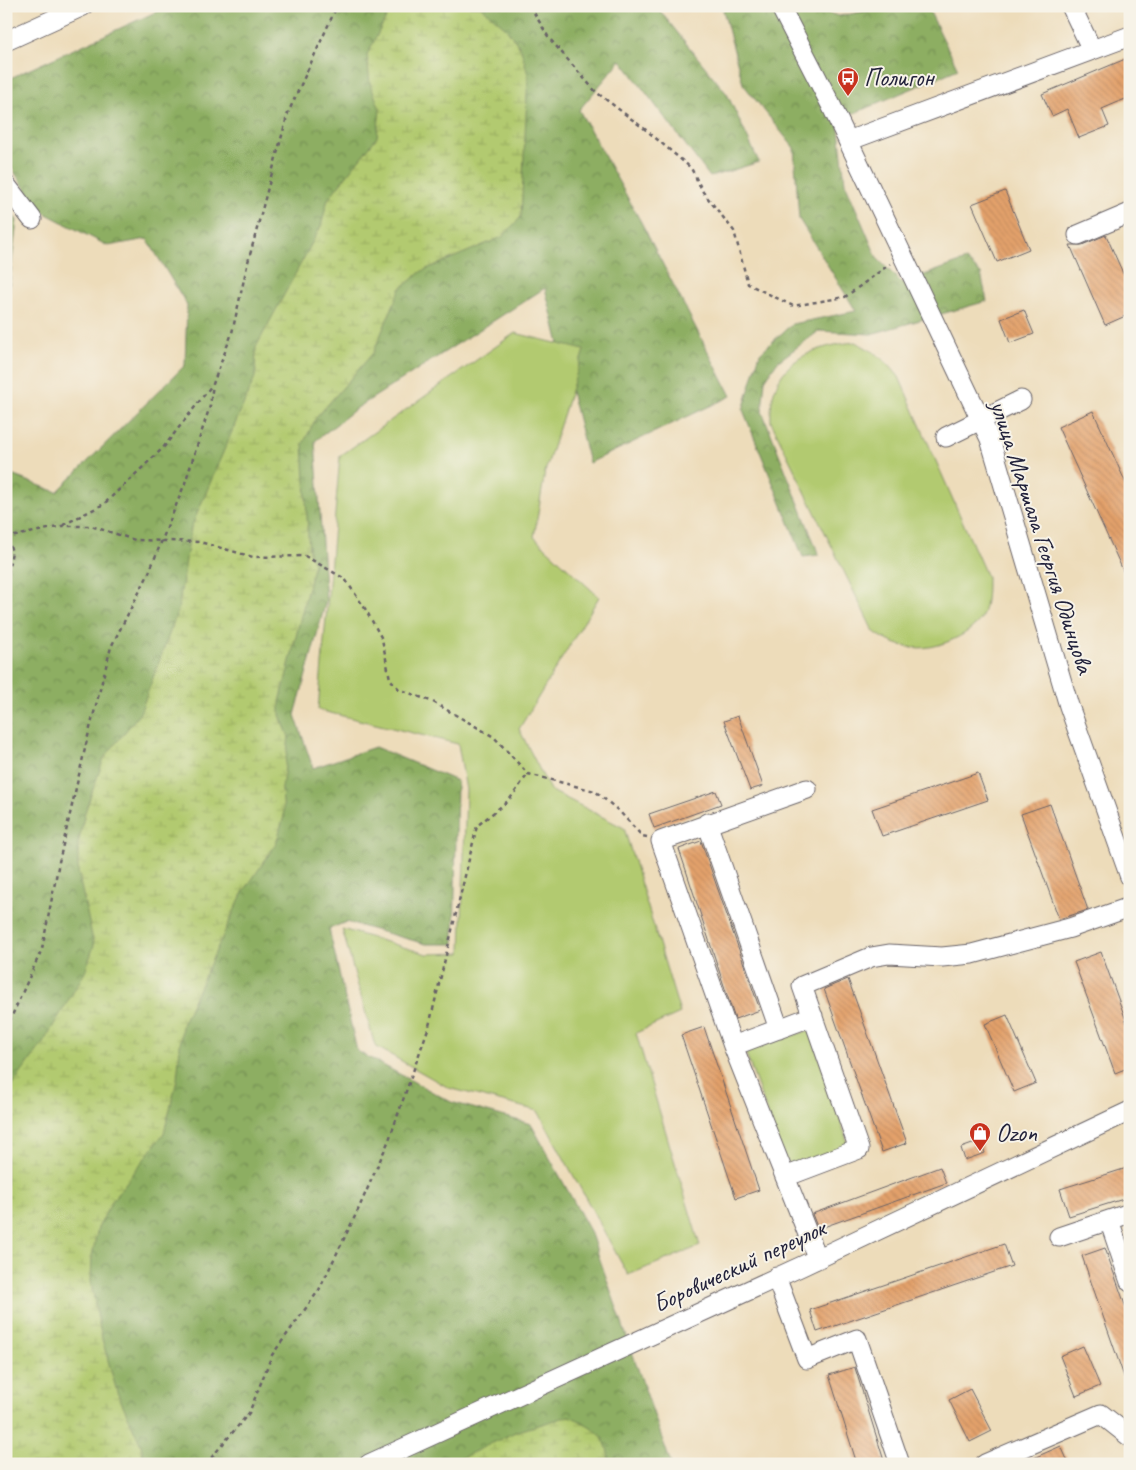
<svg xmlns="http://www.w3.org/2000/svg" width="1136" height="1470" font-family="Caveat,sans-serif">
	<defs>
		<pattern id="forest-crowns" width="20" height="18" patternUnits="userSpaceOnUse" patternTransform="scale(1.25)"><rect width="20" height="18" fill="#8dae62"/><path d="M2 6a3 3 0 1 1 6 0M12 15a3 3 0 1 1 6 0" fill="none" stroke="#738d52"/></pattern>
		<pattern id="wetland-marsh" width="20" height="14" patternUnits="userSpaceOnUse" patternTransform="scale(1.25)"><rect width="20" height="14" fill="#b2ca6f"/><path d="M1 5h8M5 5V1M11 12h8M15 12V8" fill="none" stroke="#99ad61"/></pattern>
		<pattern id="building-back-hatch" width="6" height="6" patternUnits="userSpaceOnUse" patternTransform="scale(1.25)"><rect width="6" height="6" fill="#e3a16b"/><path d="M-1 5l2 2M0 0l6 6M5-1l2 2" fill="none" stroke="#c28a5e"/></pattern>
	</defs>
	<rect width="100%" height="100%" fill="#f7f3e8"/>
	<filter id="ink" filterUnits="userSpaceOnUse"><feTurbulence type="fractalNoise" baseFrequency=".02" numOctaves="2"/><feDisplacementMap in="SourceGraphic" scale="10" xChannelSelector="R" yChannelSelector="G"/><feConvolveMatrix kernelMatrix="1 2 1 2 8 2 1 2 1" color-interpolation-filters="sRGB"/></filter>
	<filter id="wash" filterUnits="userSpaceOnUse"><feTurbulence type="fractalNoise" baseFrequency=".0096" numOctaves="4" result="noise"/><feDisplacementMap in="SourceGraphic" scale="20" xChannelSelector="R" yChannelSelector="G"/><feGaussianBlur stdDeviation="1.12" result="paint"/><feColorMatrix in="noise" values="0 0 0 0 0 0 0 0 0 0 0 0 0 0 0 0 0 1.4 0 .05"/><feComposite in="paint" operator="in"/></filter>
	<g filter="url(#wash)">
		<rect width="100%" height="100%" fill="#eddcba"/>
		<path fill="url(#forest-crowns)" stroke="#58684e" d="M 169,6 L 656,6 L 727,94 L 759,162 L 710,177 L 621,60 L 579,110 L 641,222 L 731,396 L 589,463 L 545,288 L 357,408 L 315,441 L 326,601 L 295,715 L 313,768 L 375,747 L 457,781 L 454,944 L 426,944 L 346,922 L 329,929 L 357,1051 L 451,1102 L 531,1124 L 590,1231 L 671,1464 L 6,1464 L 6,473 L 57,492 L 185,365 L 187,305 L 147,239 L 108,246 L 39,210 L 6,159 L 6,80 Z
			M 728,6 L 802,6 L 839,16 L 895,6 L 927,6 L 958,69 L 838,120 L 845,183 L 877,258 L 902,283 L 966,260 L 981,274 L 987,301 L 871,334 L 819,331 L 777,362 L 765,380 L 762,411 L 819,555 L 803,557 L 743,410 L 760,353 L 792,324 L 856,311 L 799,219 L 794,148 L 743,84 L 723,10 Z
			M 6,207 L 17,220 L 6,313 Z"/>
		<path fill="url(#wetland-marsh)" stroke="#6a7655" d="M 392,6 L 480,6 L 506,28 L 521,49 L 528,75 L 521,217 L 502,237 L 422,271 L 400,289 L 373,353 L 316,418 L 303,444 L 309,553 L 314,563 L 280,702 L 280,715 L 289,737 L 282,788 L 284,816 L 276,844 L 242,894 L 182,1025 L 177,1080 L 164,1133 L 112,1201 L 98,1228 L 92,1256 L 91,1283 L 102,1339 L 117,1392 L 141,1445 L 144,1464 L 6,1464 L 6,1094 L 43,1043 L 85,972 L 94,945 L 78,872 L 78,844 L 85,812 L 104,758 L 140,713 L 178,610 L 191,528 L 255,377 L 256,347 L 321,226 L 328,199 L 377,137 L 380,109 L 370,84 L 367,55 Z
			M 569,1416 C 593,1426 609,1435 609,1464 L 449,1464 L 515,1432 Z"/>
		<path fill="#b2ca6f" stroke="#6a7655" d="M 515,333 L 584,350 L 545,472 L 534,537 L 599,597 L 519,729 L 550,790 L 624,828 L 680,1013 L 636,1033 L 700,1246 L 628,1275 L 538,1111 L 449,1088 L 375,1046 L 342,929 L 427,954 L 461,953 L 466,790 L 458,744 L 318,710 L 340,456 Z
			M 855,342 C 874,351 886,360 899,377 L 987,577 C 987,590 987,604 982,616 C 978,625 965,634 956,638 C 927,653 899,651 873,631 L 771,422 C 768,366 805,347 855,342 Z
			M 810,1030 L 849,1146 L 788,1171 L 745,1051 Z"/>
		<g id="blocks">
			<path fill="url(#building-back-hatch)" d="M 1130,57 L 1130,97 L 1102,109 L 1109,126 L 1079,138 L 1067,109 L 1052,116 L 1042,94 Z
				M 1005,191 L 1029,249 L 997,262 L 972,204 Z
				M 1106,235 L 1130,289 L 1130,314 L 1105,325 L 1070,245 L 1082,245 Z
				M 1024,310 L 1034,334 L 1010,343 L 1001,319 Z
				M 1093,411 L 1130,492 L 1130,586 L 1058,427 Z
				M 738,716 L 763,786 L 750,790 L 724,721 Z
				M 978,773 L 988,800 L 882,836 L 872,809 Z
				M 716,791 L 721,804 L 654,828 L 649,814 Z
				M 1050,804 L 1088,910 L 1059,919 L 1021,814 Z
				M 701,841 L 760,1010 L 735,1019 L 679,849 Z
				M 1101,952 L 1130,1031 L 1130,1067 L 1115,1073 L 1074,962 Z
				M 848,979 L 907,1143 L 882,1152 L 824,989 Z
				M 1007,1015 L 1036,1083 L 1014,1092 L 985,1024 Z
				M 704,1027 L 759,1190 L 736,1198 L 681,1035 Z
				M 981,1141 L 985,1153 L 965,1160 L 961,1148 Z
				M 940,1167 L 946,1183 L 818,1229 L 812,1214 Z
				M 1130,1167 L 1130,1197 L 1069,1216 L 1060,1189 Z
				M 1004,1244 L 1012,1266 L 817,1332 L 810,1310 Z
				M 1105,1248 L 1130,1319 L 1130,1388 L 1128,1388 L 1082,1256 Z
				M 1083,1346 L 1100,1386 L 1076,1396 L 1060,1356 Z
				M 855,1367 L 855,1368 L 885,1464 L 857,1464 L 829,1375 Z
				M 970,1389 L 992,1431 L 970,1442 L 949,1400 Z
				M 1061,1446 L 1069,1464 L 1020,1464 Z"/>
		</g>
	</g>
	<g filter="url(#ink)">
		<use href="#blocks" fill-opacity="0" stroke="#696367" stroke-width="1"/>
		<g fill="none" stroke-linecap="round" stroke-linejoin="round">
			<g stroke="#696367" stroke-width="21">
				<path id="minor" d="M 780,6 L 831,105 L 990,439 L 1069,706 L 1130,877
					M 1071,6 L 1092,50
					M 6,41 L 83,6
					M 848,141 L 1130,36
					M 6,185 L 32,219
					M 1078,235 L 1130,213
					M 946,437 L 1021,400
					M 707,823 L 779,1029
					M 813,1016 L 733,1046 L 817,1257
					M 733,1046 L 661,841 L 807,789
					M 785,1177 L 859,1149 L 802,986 L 871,957 L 889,954 L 942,957 L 972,954 L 1070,928 L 1130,907
					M 1109,1220 L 1130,1282
					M 1059,1237 L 1130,1213
					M 776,1277 L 807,1359 L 857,1339 L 900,1464
					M 369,1464 L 802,1266 L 1130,1111
					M 985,1464 L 1101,1414 L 1130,1437"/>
			</g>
			<path stroke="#696367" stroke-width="2.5" stroke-dasharray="4 4" stroke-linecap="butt" d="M 530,6 L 549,38 L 596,92 L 646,130 L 691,168 L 703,192 L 734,231 L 748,284 L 793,306 L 845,297 L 890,264
				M 63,525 L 104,504 L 163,448 L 212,385
				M 6,538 L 62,526 L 91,526 L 135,540 L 200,542 L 253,557 L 305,556 L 345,579 L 366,610 L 382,639 L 390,679 L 399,689 L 433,702 L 494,737 L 528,774 L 595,791 L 620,812 L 642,836 L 647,837
				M 6,581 L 12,552 L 8,539
				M 6,1029 L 42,949 L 59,862 L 87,740 L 111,647 L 148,575 L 185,483 L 210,406 L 213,384 L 232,333 L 247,266 L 288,113 L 337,6
				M 206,1464 L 249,1413 L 272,1355 L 319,1290 L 358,1210 L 389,1140 L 429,1026 L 477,826 L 509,800 L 528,774"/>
			<use href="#minor" stroke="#fff" stroke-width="19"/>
		</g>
	</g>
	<defs>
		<g id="bus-pin" transform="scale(1.125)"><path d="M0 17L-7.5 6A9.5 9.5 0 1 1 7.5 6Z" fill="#c8321e" stroke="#f7f3e8"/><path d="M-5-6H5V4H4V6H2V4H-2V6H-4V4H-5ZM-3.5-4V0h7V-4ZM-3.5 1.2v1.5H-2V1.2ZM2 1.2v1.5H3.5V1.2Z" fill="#fff"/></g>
		<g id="shop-pin" transform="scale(1.125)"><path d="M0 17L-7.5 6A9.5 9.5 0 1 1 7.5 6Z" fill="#c8321e" stroke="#f7f3e8"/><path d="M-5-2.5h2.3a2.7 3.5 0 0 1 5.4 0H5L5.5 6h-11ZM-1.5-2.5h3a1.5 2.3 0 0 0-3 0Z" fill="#fff"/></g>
	</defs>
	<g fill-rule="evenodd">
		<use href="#bus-pin" x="848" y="78"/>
		<use href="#shop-pin" x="980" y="1133"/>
	</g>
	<g text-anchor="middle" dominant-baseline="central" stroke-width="4" stroke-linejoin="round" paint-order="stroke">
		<g font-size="25" fill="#22223b" stroke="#f7f3e8" text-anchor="start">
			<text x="864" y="78">Полигон</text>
			<text x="996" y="1133">Ozon</text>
		</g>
		<g font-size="25" fill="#22223b" stroke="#f7f3e8">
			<text transform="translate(1042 537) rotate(72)">улица Маршала Георгия Одинцова</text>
			<text transform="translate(739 1266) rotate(-25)">Боровический переулок</text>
		</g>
	</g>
	<rect width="1136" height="1470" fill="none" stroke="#f7f3e8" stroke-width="25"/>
</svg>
